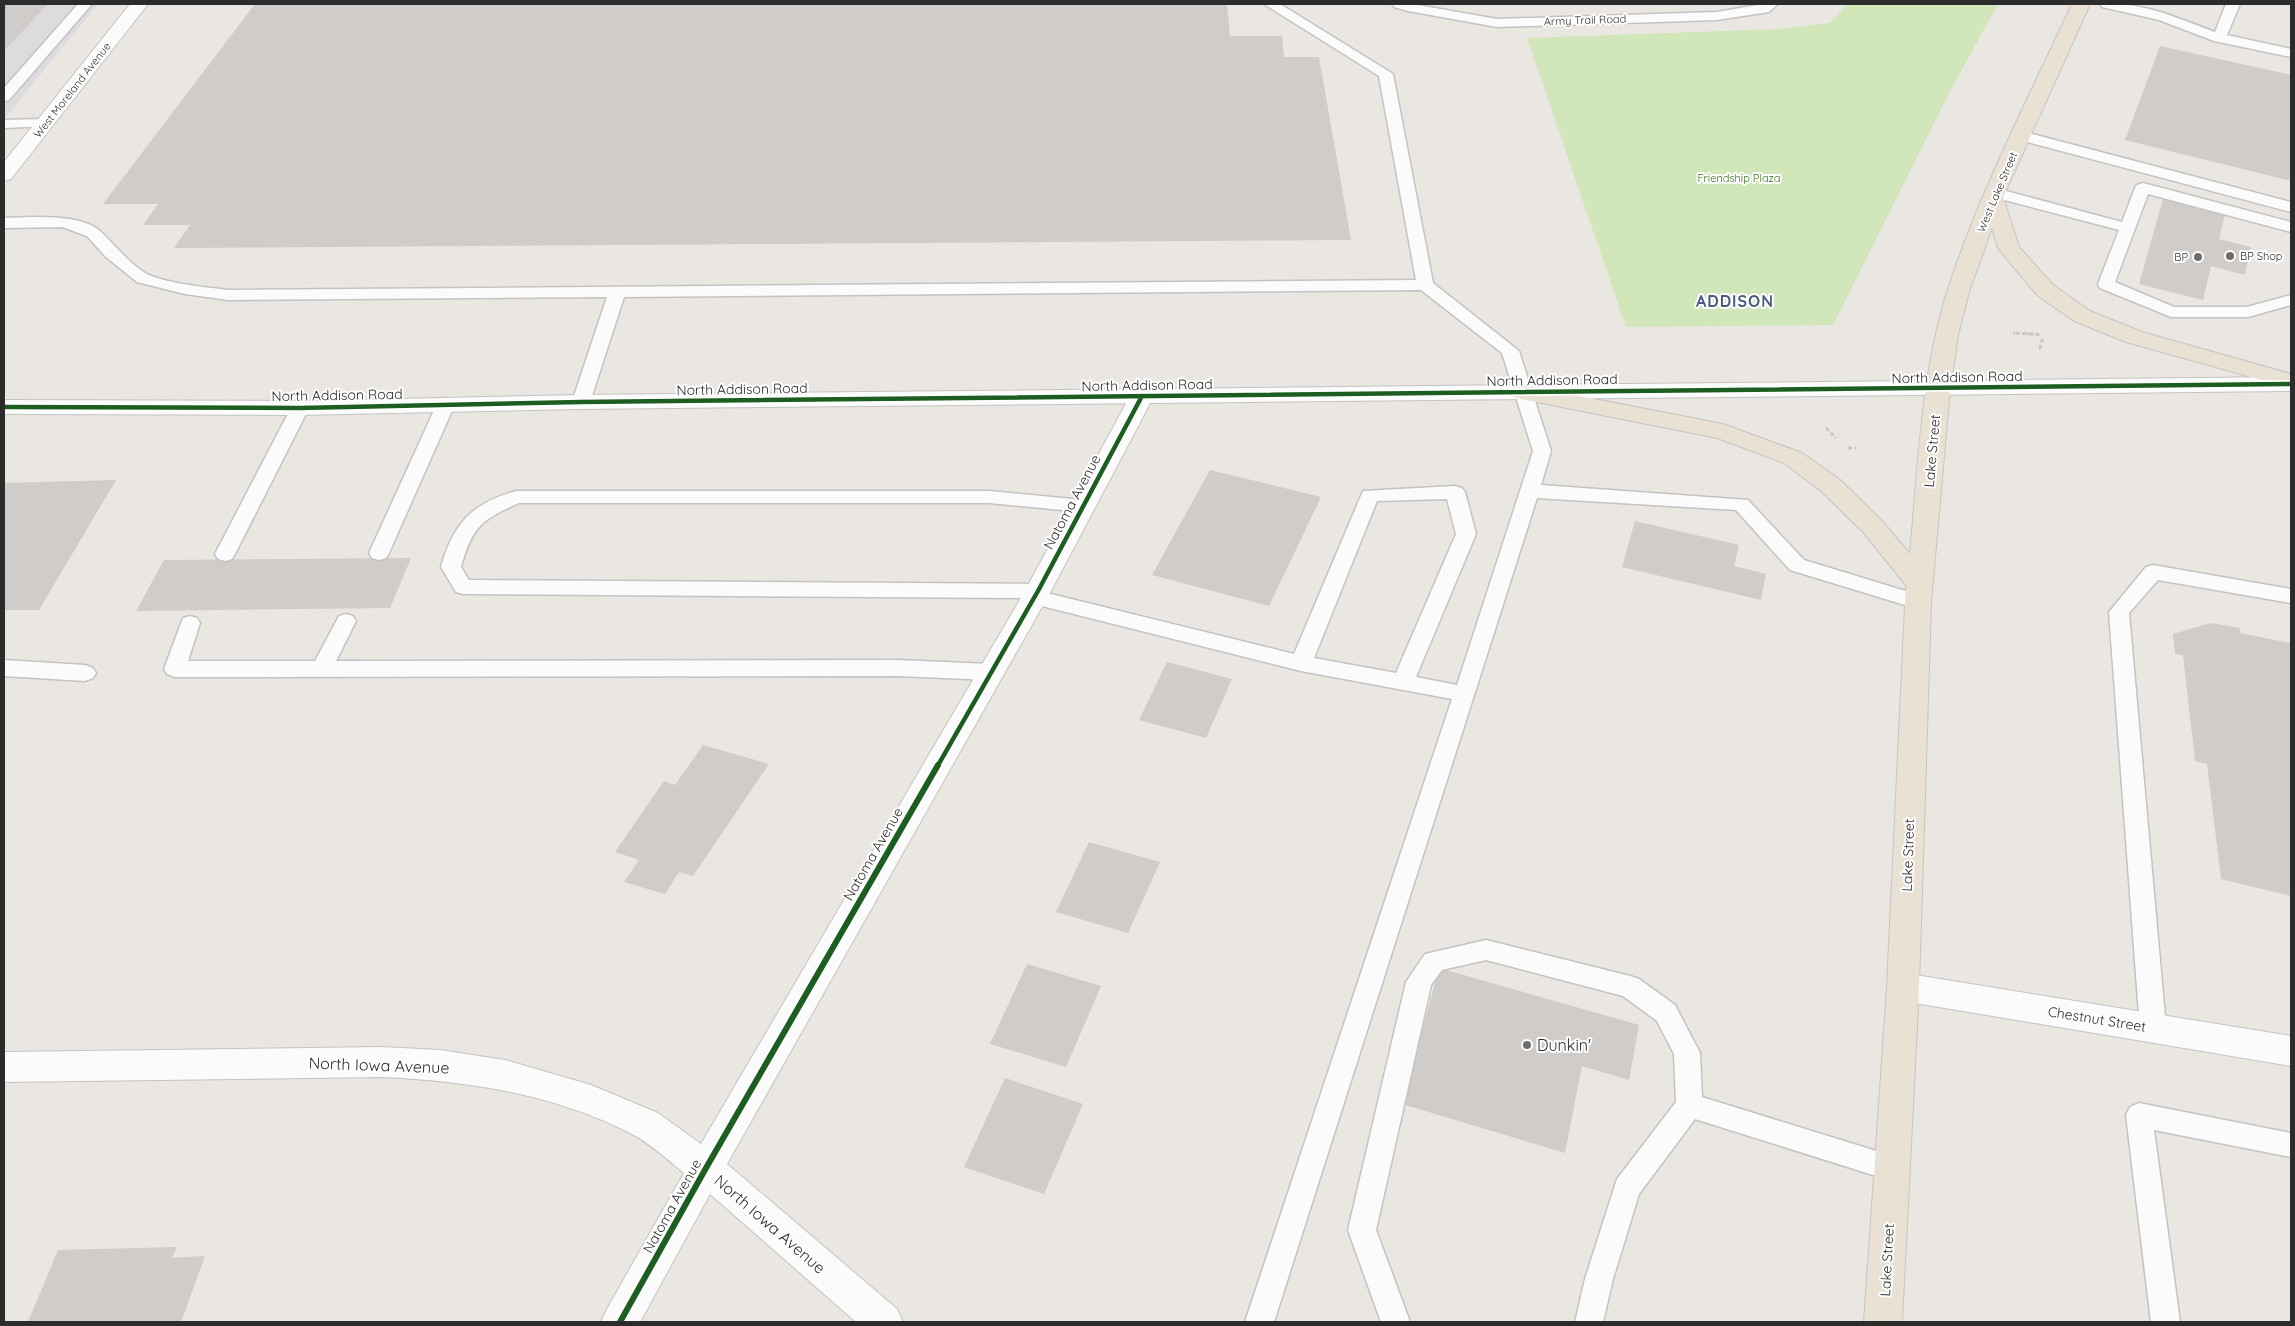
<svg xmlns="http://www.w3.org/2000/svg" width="2295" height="1326" font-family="Quicksand,sans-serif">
	<rect width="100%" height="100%" fill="#eae6e2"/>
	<path fill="#dddbde" d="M 4,4 L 98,4 L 4,119 Z"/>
	<path fill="#d1e7ba" d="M 1843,4 L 1998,4 L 1948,95 L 1833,325 L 1626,327 L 1527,38 L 1779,29 L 1830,23 L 1845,7 Z"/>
	<path fill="#cfccc9" d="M 4,4 L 48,4 L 4,51 Z
		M 255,4 L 1227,4 L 1230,36 L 1282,36 L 1284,57 L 1319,57 L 1351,240 L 174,248 L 190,225 L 143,225 L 158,204 L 103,204 Z
		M 2160,46 L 2291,75 L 2291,181 L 2125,140 Z
		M 2163,199 L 2225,214 L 2219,239 L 2251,247 L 2245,275 L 2211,266 L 2203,300 L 2139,284 Z
		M 1210,470 L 1321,497 L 1269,606 L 1152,575 Z
		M 116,480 L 39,610 L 4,610 L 4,483 Z
		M 1635,521 L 1739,545 L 1734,566 L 1766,574 L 1761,600 L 1622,567 Z
		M 411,558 L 390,608 L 136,611 L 164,560 Z
		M 2211,623 L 2240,628 L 2240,633 L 2291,643 L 2291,896 L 2221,879 L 2207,764 L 2195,761 L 2183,655 L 2175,654 L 2173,634 Z
		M 1167,662 L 1232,679 L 1206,738 L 1139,720 Z
		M 703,745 L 769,764 L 693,876 L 679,872 L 665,894 L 624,882 L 639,860 L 615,852 L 664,781 L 675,785 Z
		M 1089,842 L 1160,862 L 1128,933 L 1056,912 Z
		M 1027,964 L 1101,986 L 1066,1067 L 990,1044 Z
		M 1439,968 L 1639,1025 L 1629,1080 L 1582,1066 L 1565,1153 L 1402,1104 Z
		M 1005,1078 L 1083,1104 L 1044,1194 L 964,1167 Z
		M 177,1247 L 172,1258 L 205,1256 L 181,1322 L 28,1322 L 58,1250 Z"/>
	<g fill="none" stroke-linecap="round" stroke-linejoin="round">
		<g stroke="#c4c3c3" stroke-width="3">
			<path id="service" d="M 78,4 L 92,4 L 9,100 L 4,101 L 4,88 Z
				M 1264,4 L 1280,4 L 1393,74 L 1433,283 L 1519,351 L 1551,451 L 1541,485 L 1748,500 L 1804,560 L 1925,597 L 1928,602 L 1925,607 L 1918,609 L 1790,570 L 1736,510 L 1537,498 L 1274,1322 L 1245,1322 L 1452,699 L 1301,671 L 1034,604 L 1027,602 L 1024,598 L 463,594 L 456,592 L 441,567 C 453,524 472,503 516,491 L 989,491 L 1083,500 L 1090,502 L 1093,506 L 1090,510 L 1083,512 L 989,503 L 519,503 C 481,520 472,527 461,567 L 469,580 L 1038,584 L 1045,586 L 1048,591 L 1047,593 L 1294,654 L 1363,491 L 1455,486 L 1462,488 L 1465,492 L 1476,534 L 1416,677 L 1457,685 L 1533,451 L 1502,353 L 1421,290 L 624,297 L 590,402 L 587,406 L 581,408 L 575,406 L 572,402 L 607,297 L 228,300 L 185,294 L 137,282 L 106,257 L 87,236 L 62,227 L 4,228 L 4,218 C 29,217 81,213 100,231 C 116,246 130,265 149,275 C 170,284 205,287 228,290 L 1416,280 L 1379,76 ZM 1447,499 L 1456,534 L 1396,673 L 1314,658 L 1377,501 Z
				M 1392,4 L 1412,4 L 1497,19 L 1717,12 L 1763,4 L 1778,4 L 1769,12 L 1717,20 L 1497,27 L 1408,11 L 1394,7 Z
				M 2100,4 C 2140,1 2178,18 2215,32 L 2226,4 L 2240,4 L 2227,35 L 2291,49 L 2291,57 L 2214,41 L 2159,20 L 2102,7 Z
				M 45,119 L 52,123 L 50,126 L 4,128 L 4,120 Z
				M 2021,131 L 2291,202 L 2291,212 L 2016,139 L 2013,136 Z
				M 2143,183 L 2291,222 L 2291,232 L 2148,194 L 2115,282 L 2174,307 L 2247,307 L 2291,295 L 2291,305 L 2248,317 L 2171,317 L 2100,288 L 2098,284 L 2119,230 L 1989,196 L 1987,193 L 1989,190 L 1995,188 L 2122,222 L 2135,188 L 2137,185 Z
				M 446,398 L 452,400 L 455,404 L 389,553 L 386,558 L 379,560 L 372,558 L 369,553 L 437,404 L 440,400 Z
				M 300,402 L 306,404 L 309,408 L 235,554 L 232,559 L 225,561 L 218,559 L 215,554 L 291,408 L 294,404 Z
				M 2153,565 L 2291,589 L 2291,603 L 2158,580 L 2129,613 L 2166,1028 L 2162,1036 L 2153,1039 L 2144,1036 L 2140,1028 L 2109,612 L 2146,567 Z
				M 346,614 L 353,616 L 356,621 L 336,661 L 897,660 L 991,664 L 999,667 L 1002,672 L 999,677 L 991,680 L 897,676 L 175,677 L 167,674 L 164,669 L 183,618 L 190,616 L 197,618 L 200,623 L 188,661 L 315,661 L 339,616 Z
				M 4,660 L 85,665 L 93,668 L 96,673 L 93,678 L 85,681 L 4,676 Z
				M 1486,940 L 1630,976 L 1639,979 L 1675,1005 L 1700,1053 L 1702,1097 L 1902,1159 L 1906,1168 L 1902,1177 L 1892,1181 L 1695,1119 L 1639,1194 L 1613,1279 L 1603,1322 L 1575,1322 L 1585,1279 L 1617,1179 L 1676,1102 L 1674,1054 L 1657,1021 L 1623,996 L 1486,960 L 1442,970 L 1431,985 L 1376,1230 L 1410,1322 L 1381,1322 L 1348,1230 L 1406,982 L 1425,954 Z
				M 2139,1103 L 2291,1133 L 2291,1157 L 2154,1130 L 2180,1322 L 2151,1322 L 2126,1115 L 2130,1107 Z"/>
		</g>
		<g stroke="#c4c3c3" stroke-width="2">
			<path id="minor" d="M 130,4 L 148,4 L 11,179 L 4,181 L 4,162 Z
				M 1142,389 L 1150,391 L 1154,396 L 1051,591 L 727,1164 L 897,1309 L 903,1322 L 856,1322 L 710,1194 L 640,1322 L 601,1322 L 607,1309 L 684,1173 C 668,1160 651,1144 632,1134 C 555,1094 468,1081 382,1077 L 4,1082 L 4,1052 L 382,1047 L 440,1050 L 505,1060 L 591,1085 L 658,1113 L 701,1144 L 1025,591 L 1130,396 L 1134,391 Z
				M 1903,973 L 2291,1036 L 2291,1066 L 1903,1001 L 1892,997 L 1887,987 L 1892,977 Z"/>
		</g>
		<g stroke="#c4c3c3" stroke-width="2">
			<path id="tertiary" d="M 2291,377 L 2291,391 L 581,409 L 300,415 L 4,414 L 4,400 L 300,401 L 581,395 Z"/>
		</g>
		<g stroke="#c6c4c2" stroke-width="2">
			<path id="primary" d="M 2072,4 L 2090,4 L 2003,197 L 2019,247 L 2053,285 L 2090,311 L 2142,332 L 2291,374 L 2291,388 L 2126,342 L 2074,321 L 2037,295 L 1998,248 L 1992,228 L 1969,292 L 1958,335 L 1950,389 L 1931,602 L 1919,987 L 1902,1322 L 1864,1322 L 1887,987 L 1906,585 L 1863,532 L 1821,491 L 1784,463 L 1717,438 L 1522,399 L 1514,397 L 1510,392 L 1514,387 L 1522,385 L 1723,424 L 1802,453 L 1839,479 L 1881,520 L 1910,554 C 1918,467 1921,376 1947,292 C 1979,193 2028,99 2072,4 Z"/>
		</g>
		<path stroke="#c8c8c7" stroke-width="2.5" stroke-dasharray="2.5 2" stroke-linecap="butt" d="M 2013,333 L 2034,334"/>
		<path stroke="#c8c8c7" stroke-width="3" stroke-dasharray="4 2.5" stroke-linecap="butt" d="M 2016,333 L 2042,335
			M 2040,349 L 2043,336
			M 1826,428 L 1836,438
			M 1848,448 L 1856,448"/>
		<use href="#service" fill="#fcfbfb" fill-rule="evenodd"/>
		<use href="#minor" fill="#fcfbfb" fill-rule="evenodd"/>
		<use href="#tertiary" fill="#fcfbfb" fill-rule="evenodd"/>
		<use href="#primary" fill="#e8e1d4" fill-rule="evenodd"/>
		<g stroke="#fff" stroke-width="8">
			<path id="cycleway-far1" d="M 4,407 L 300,408 L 581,402 L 2291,384
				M 937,767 L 1038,591 L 1142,396"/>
		</g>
		<g stroke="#fff" stroke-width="9">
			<path id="cycleway" d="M 620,1322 L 706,1168 L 938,765"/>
		</g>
		<use href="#cycleway-far1" stroke="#1b5e20" stroke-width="4.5"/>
		<use href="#cycleway" stroke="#1b5e20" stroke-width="6"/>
	</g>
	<g fill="#6e6d6c" stroke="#fff" stroke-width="2">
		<circle cx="2230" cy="256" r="5"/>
		<circle cx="2198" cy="257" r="5"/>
		<circle cx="1527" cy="1045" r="5"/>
	</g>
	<g text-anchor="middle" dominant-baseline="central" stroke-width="4" stroke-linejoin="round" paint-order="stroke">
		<g font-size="11" fill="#2c2c2c" stroke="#fff">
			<text transform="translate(1585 20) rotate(-2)">Army Trail Road</text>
			<text transform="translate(72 90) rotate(-52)">West Moreland Avenue</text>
			<text transform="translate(1997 192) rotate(-67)">West Lake Street</text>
		</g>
		<g font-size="11" fill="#336f17" stroke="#fff">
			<text x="1739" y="178">Friendship Plaza</text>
		</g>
		<g font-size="11" fill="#2c2c2c" stroke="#fff" text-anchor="start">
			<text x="2240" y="256">BP Shop</text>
			<text x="2188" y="257" text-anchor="end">BP</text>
		</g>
		<g font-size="14" fill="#2c2c2c" stroke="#fff">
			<text transform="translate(1957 377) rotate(-1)">North Addison Road</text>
			<text transform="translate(1552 380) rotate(-1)">North Addison Road</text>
			<text transform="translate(1147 385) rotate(-1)">North Addison Road</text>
			<text transform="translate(742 389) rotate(-1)">North Addison Road</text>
			<text transform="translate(337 395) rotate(-1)">North Addison Road</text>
			<text transform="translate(1932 451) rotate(-85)">Lake Street</text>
			<text transform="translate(1072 502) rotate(-62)">Natoma Avenue</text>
			<text transform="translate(873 854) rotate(-60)">Natoma Avenue</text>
			<text transform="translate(1908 855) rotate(-88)">Lake Street</text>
			<text transform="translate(2097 1019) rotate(9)">Chestnut Street</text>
			<text transform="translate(672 1206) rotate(-61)">Natoma Avenue</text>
			<text transform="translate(1887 1260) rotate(-87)">Lake Street</text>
		</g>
		<g font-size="16" font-weight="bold" letter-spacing="1" fill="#4a5a80" stroke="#fff">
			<text x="1735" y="301">ADDISON</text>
		</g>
		<g font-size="16" fill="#2c2c2c" stroke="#fff" text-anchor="start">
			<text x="1537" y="1045">Dunkin'</text>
		</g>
		<g font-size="16" fill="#2c2c2c" stroke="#fff">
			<text transform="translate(379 1065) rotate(2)">North Iowa Avenue</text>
			<text transform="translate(770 1224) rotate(41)">North Iowa Avenue</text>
		</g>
	</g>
	<rect width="2295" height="1326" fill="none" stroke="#2c2c2c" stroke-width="10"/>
</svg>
